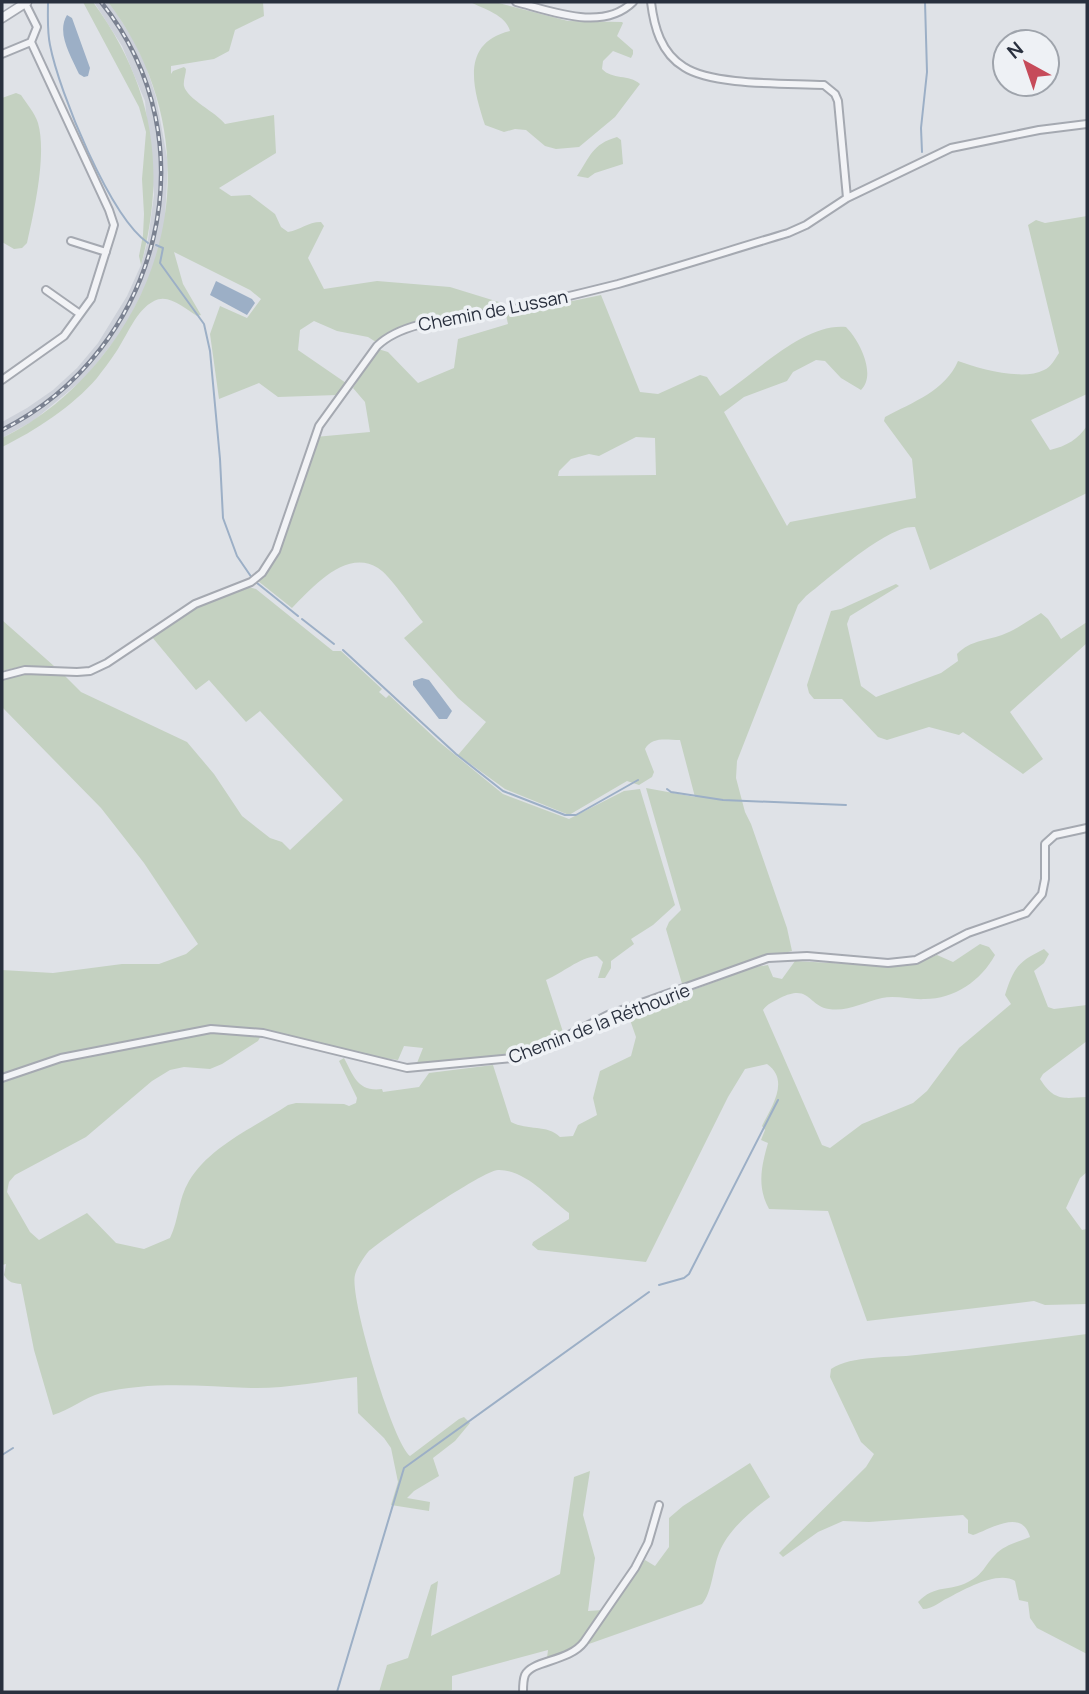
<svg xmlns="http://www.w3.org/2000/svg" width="1089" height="1694" font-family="Manrope,sans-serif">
	<rect width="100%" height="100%" fill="#dfe2e7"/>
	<path fill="#cdd1d9" d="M 94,2 L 108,2 L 117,14 L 133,39 L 146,66 L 156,97 L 168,163 L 165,218 L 161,245 L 153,271 L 125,327 L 86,377 L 33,421 L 2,438 L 2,422 L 27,408 L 53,390 L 77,368 L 98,343 L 127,296 L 141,265 L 148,240 L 154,195 L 145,101 L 122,46 Z"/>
	<path fill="#c4d1c1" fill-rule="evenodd" d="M 83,2 L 93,2 C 153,84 167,168 141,265 L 139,256 L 143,235 L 144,214 L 142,179 L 146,132 L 139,107 Z
		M 108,2 L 263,2 L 264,16 L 235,30 L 229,51 L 214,59 L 171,66 L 171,74 L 173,71 L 184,67 L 186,69 C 186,74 183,81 184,86 C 187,99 216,112 225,124 L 274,115 L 276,153 L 219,188 L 231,196 L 250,195 L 275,214 L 281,227 L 288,232 C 301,230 307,222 321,222 L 324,226 L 308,258 L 324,289 L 377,281 L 450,287 L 502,303 L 504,306 C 489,309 474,313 459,315 C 430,320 397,320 376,342 L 368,337 L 337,331 L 314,321 L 300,330 L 298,350 L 346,383 L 337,395 L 278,397 L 259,383 L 219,399 L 210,334 L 220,306 L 247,318 L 261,299 L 250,290 L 174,252 L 183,284 L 201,315 L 197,316 C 185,309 169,293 154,301 C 136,310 127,336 116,352 C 110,361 103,370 97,378 C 73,406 35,431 2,447 L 2,438 C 40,420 73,392 100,359 C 187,253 191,111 108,2 Z
		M 470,2 L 495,2 L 568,21 L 622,22 L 623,23 L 617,36 L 633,50 L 633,54 L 631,58 L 613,51 L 603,61 L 602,69 C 612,80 629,74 640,84 L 615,117 L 579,147 L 556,149 L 545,146 L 526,130 L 515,129 L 504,132 L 485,125 C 472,86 461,43 510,31 C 506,15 484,9 470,2 Z
		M 16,93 L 21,95 C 26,103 35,113 38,123 C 47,154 34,212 27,243 L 22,248 L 14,249 L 2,242 L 2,98 Z
		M 617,137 L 621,140 L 623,164 L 595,173 L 588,178 L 577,176 C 590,157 592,144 617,137 Z
		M 1087,216 L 1087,394 L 1031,420 L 1050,450 C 1067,446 1078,439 1087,426 L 1087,493 L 930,570 L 915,527 C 889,524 828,579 806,596 L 798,605 L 737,761 L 736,778 L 745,812 L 751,824 L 787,928 L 792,951 L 744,963 L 713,978 L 683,987 L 666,929 L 669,922 L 681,910 L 646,788 L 695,797 L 680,740 C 667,740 652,736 645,749 L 654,772 L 652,777 L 639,785 L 627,781 L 569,815 L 505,789 L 458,755 L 486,722 L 458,698 L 404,638 L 423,622 C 413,610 390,575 378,568 C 346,548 312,588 292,608 L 258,581 L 271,565 L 278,552 L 315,437 L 370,432 L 365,402 L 353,388 L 378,349 L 388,352 L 418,383 L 454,368 L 458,339 L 508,324 L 506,315 L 601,295 L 640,392 L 658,394 L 700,375 L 707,377 L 720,396 C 755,374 803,323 846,327 C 859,340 877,374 861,390 L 841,378 L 825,361 L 816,360 L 793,372 L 787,381 L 744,397 L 724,412 L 787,526 L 790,522 L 916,498 L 912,459 L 884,421 L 885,417 C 913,402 945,391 958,361 C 980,369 1023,381 1044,370 C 1051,367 1055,359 1059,353 L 1028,225 L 1036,220 L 1045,223 ZM 636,437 L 655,438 L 656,475 L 558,476 L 559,471 L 571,459 L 589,454 L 599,456 Z
		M 896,584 L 899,586 L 850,616 L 847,624 L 861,686 L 876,697 L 941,673 L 958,661 L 957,654 C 971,640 985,641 1002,635 C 1016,630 1029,620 1041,613 L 1048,619 L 1061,639 L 1087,622 L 1087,643 L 1010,712 L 1043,759 L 1023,774 L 963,732 L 959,735 L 929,727 L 887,740 L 878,737 L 842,699 L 814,699 L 809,693 L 807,685 L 831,611 L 841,609 Z
		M 248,587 L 256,589 L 333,651 L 341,651 L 382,689 L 379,692 L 386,698 L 389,695 L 438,741 L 503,794 L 569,819 L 624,791 L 640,789 L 675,905 L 653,925 L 631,939 L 634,944 L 611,961 L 611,968 L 605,978 L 598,978 L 603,962 L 597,956 C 578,958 563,973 546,980 L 564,1035 L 514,1055 L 432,1063 L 417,1063 L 423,1048 L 404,1046 L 398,1060 L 361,1055 L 264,1030 L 258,1041 L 222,1064 L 210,1069 L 184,1067 L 170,1070 L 152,1081 L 86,1137 L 15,1175 L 9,1182 L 7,1192 L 30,1232 L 39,1240 L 87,1213 L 116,1243 L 144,1249 L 170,1238 C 179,1220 178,1199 189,1181 C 210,1146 255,1127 288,1105 L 296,1103 L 344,1104 L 349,1106 L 356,1103 L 357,1098 L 339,1061 L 344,1058 C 354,1077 358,1092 382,1089 L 383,1092 L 419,1087 L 429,1073 L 493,1065 L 511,1122 C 528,1131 547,1124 560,1137 L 573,1136 L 578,1125 L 597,1115 L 593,1098 L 600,1071 L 631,1056 L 636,1037 L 628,1014 L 755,967 L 768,965 L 773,977 L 782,979 L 795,961 L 886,966 L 915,963 L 937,955 L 953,962 L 980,944 L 989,947 L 995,955 C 981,981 954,999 925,999 C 911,1000 896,995 882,998 C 864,1002 848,1012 829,1009 C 808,1006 810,983 780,998 C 773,1002 767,1004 763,1010 L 822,1145 L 830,1148 L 862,1124 L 913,1103 L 927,1091 L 959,1048 L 1011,1004 L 1005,995 C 1014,967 1018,962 1044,949 L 1049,954 L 1044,963 L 1034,971 L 1048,1007 L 1054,1009 L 1087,1005 L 1087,1041 L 1043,1074 L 1040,1079 C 1055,1102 1063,1098 1087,1097 L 1087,1172 L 1080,1178 L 1066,1208 L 1082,1230 L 1087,1229 L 1087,1304 L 1045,1305 L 1034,1301 L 867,1321 L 828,1211 L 769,1209 C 757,1187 761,1167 768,1143 L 761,1140 L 765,1130 L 762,1126 C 772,1106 790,1080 767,1064 L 745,1069 L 728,1097 L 646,1262 L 538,1250 L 532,1245 L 533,1242 L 569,1219 L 569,1213 C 549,1198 525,1169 498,1170 C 484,1170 382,1239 368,1252 C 364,1257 356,1269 355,1275 C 349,1297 393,1443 410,1456 L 459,1419 L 464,1417 L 470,1423 L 455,1441 L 433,1458 L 439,1476 L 414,1491 L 407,1498 L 430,1502 L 429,1511 L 391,1505 L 398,1482 L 391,1448 L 384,1438 L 358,1413 L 357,1377 C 324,1381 283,1389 251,1388 C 202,1386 150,1381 101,1393 C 85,1397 70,1410 53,1415 L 34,1350 L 21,1284 C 13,1283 9,1283 4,1275 L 6,1264 L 2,1265 L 2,970 L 53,973 L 122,964 L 159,964 L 186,954 L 198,944 L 144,863 L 101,808 L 2,707 L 2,680 L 22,673 L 63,674 L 81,692 L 187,742 L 214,774 L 242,816 L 270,838 L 282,842 L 290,850 L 343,800 L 260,711 L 246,722 L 209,680 L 196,690 L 152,637 L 197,607 Z
		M 2,620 L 54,666 L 23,666 L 2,671 Z
		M 1087,1334 L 1087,1654 L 1037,1628 L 1030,1618 L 1028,1602 L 1019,1600 L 1015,1581 C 999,1570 964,1589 948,1598 C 939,1602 933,1609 923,1609 L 918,1602 C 935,1584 949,1592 968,1582 C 984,1574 984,1566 995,1555 C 1004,1545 1018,1542 1030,1537 C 1022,1508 991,1529 973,1535 L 968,1533 L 968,1520 L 963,1515 L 869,1522 L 843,1521 L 818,1532 L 783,1557 L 779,1553 L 866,1467 L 874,1454 L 861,1442 L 830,1377 L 831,1369 C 852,1355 891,1358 916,1355 C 973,1349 1030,1341 1087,1334 Z
		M 750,1463 L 770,1497 C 751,1511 728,1530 719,1553 C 713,1568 712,1593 702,1604 L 586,1645 L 645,1560 L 655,1566 L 669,1547 L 669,1518 L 683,1506 Z
		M 590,1471 L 583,1515 L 595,1558 L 588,1611 L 603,1610 L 577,1645 L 571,1650 L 547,1658 L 548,1650 L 452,1676 L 452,1690 L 444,1692 L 379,1692 L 387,1665 L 408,1658 L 431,1585 L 438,1581 L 431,1636 L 560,1574 L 574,1477 Z"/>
	<path fill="#9cafc6" d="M 67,15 L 72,18 L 90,68 L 88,76 L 84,77 L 79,74 C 71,56 56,33 67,15 Z
		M 216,281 L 252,299 L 255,303 L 247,315 L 210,295 Z
		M 422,678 L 429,680 L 452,711 L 447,719 L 439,719 L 413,685 L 413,681 Z"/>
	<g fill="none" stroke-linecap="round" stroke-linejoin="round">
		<path stroke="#9cafc6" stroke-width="2" d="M 48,2 C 48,16 47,31 50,45 C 59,92 110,217 148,243
			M 922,152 L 921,128 L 927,72 L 925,2
			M 156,245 L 163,248 L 160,263 L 204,324 L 210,351 L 220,459 L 223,518 L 237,556 L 252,578
			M 257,583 L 298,616
			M 302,619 L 334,644
			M 343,650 L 456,754 L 503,791 L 565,815 L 576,815 L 638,780
			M 667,789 L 671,792 L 723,800 L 846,805
			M 659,1285 L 684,1278 L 689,1274 L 778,1100
			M 2,1455 L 13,1448
			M 337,1692 L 404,1468 L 649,1292"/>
		<g stroke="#a5a9b1" stroke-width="10">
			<path id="minor" d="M 516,2 C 551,11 603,32 633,2
				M 651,2 C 654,27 661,53 684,67 C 713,86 788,83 824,85 L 835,94 L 838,101 L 847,198
				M 2,54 L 31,42
				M 71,241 L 106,252
				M 46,290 L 80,314
				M 2,380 L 64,336 L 91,299 L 112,232 L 114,225 L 109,210 L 31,42 L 37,27 L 25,3
				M 2,676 L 25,670 L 77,672 L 90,671 L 107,663 L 195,604 L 251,582 L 262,573 L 276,551 L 319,426 L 377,346 C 407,317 468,319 509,310 C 545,302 582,293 618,284 C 675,268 731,250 788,233 L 806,225 L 847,198 L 951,148 L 1039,130 L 1087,124
				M 2,1078 L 61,1058 L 211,1029 L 263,1033 L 407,1068 L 513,1058 L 563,1038 L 608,1015 L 768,958 L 807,956 L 888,963 L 916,960 L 968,933 L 1026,913 L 1042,894 L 1045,879 L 1045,844 L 1055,835 L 1087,828
				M 523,1692 C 523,1687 523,1680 525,1675 C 532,1660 569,1662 584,1642 L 635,1568 L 648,1543 L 659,1505"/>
		</g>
		<g stroke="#a5a9b1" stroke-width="11">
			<path id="tertiary" d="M 2,18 L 27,2"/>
		</g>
		<use href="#minor" stroke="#f2f3f6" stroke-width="6"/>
		<use href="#tertiary" stroke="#f2f3f6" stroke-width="8"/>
		<g stroke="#7a8190" stroke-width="4.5">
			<path id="rail" d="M 2,430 C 160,351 214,142 101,2"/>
		</g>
		<use href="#rail" stroke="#eef1f5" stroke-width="2" stroke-dasharray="5" stroke-linecap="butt"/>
	</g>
	<g text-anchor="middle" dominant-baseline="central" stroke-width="7" stroke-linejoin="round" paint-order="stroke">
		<g font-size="18" fill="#29303e" stroke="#eef1f5">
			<text transform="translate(493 310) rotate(-11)">Chemin de Lussan</text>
			<text transform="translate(599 1023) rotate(-21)">Chemin de la Réthourie</text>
		</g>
	</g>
	<rect width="1089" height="1694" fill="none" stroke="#29303e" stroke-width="7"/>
	<g transform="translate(1026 63) rotate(320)"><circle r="33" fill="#eef1f5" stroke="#9fa4ac" stroke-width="2"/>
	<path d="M0-5L12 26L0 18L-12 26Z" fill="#c64b5a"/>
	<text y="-10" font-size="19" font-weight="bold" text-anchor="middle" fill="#29303e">N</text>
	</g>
</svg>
